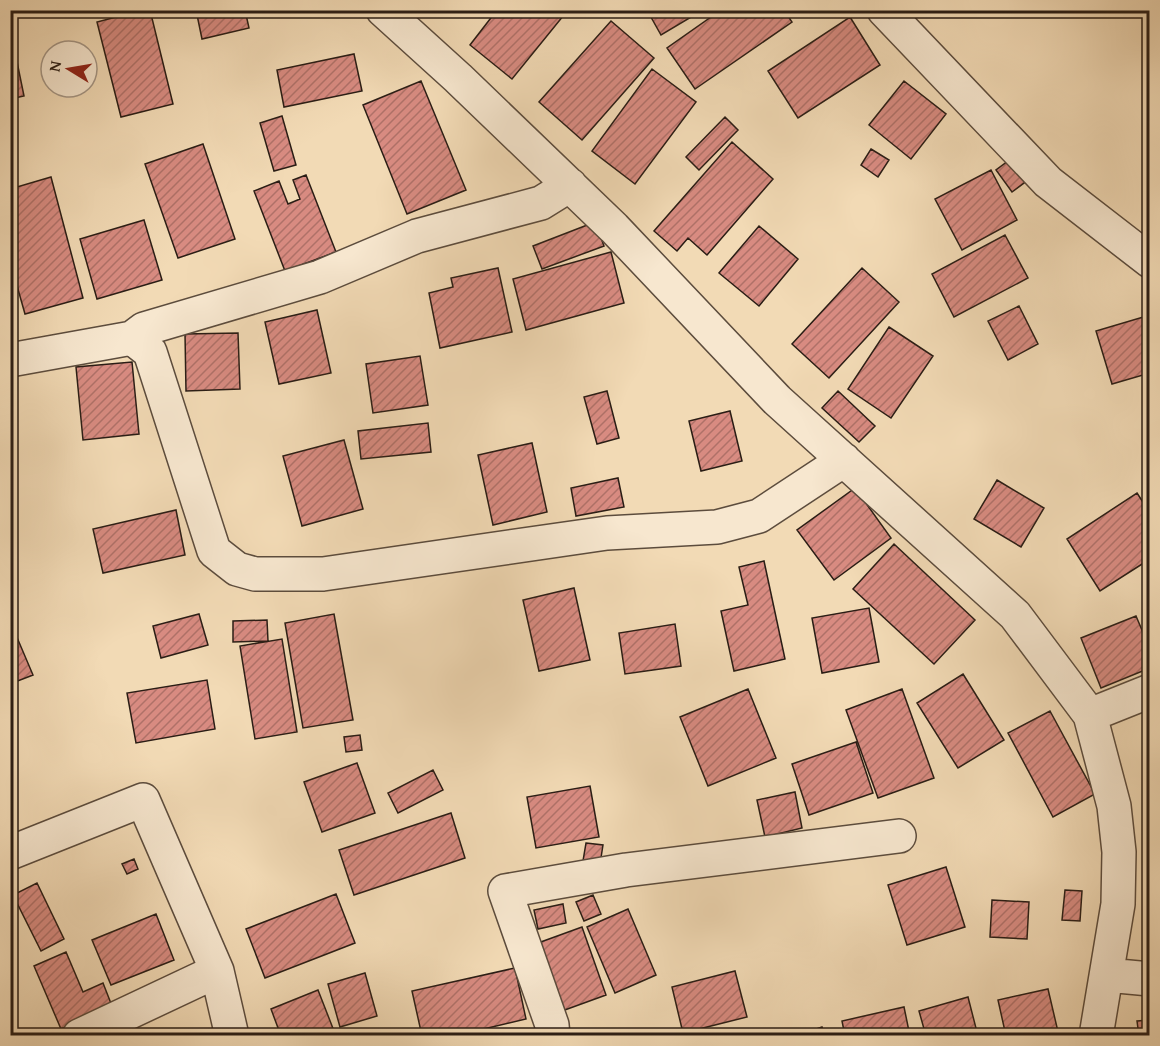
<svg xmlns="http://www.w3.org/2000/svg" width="1160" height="1046" font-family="'Gentium Book Plus',serif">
	<defs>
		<pattern id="building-hatch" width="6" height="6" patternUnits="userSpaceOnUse" patternTransform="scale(1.5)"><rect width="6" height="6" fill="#d88b81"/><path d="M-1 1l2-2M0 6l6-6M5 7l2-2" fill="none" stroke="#af7168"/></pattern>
	</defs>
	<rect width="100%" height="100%" fill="#f2dab5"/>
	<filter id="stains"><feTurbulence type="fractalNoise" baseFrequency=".00333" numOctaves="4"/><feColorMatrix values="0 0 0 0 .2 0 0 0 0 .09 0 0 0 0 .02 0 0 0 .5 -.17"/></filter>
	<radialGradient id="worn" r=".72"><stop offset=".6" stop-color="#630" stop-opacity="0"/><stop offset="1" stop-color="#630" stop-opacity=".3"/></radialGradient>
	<path fill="url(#building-hatch)" stroke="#2a1d15" stroke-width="1.5" d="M 143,10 L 150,10 L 173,104 L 121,117 L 97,22 Z
		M 196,10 L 245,10 L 249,28 L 202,39 Z
		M 497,10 L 568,10 L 512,79 L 470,45 Z
		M 647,10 L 703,10 L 661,35 Z
		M 721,10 L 784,10 L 792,22 L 695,89 L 667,48 Z
		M 850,17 L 880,65 L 798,118 L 768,71 Z
		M 611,21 L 654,58 L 582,140 L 539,102 Z
		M 15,52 L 24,96 L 10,99 L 10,53 Z
		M 354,54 L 362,91 L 284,107 L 277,70 Z
		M 652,69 L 696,102 L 635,184 L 592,151 Z
		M 421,81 L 466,190 L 407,214 L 363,105 Z
		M 904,81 L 946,114 L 911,159 L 869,125 Z
		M 282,116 L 296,165 L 274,171 L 260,123 Z
		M 725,117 L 738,130 L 699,170 L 686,157 Z
		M 732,142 L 773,179 L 707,255 L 688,238 L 677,251 L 654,231 Z
		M 203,144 L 235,239 L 178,258 L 145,164 Z
		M 871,149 L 889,160 L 878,177 L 861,165 Z
		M 1012,158 L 1028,180 L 1012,192 L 996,170 Z
		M 991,170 L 1017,220 L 962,250 L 935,199 Z
		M 306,175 L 336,252 L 285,271 L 254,191 L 279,181 L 288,204 L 300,199 L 293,180 Z
		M 51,177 L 83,298 L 25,314 L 10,261 L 10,189 Z
		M 144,220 L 162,280 L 97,299 L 80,239 Z
		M 595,222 L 604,246 L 542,269 L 533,246 Z
		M 759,226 L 798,259 L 759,306 L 719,273 Z
		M 1005,235 L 1028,278 L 954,317 L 932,274 Z
		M 611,252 L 624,303 L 526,330 L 513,279 Z
		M 498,268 L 512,332 L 440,348 L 429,293 L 453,287 L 451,278 Z
		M 862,268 L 899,302 L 829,378 L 792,344 Z
		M 1019,306 L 1038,344 L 1008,360 L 988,321 Z
		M 317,310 L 331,373 L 279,384 L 265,322 Z
		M 1150,315 L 1150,373 L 1112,384 L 1096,331 Z
		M 889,327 L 933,356 L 891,418 L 848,389 Z
		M 238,333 L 240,389 L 186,391 L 185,334 Z
		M 420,356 L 428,405 L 373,413 L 366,364 Z
		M 132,362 L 139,434 L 83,440 L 76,367 Z
		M 607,391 L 619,438 L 597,444 L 584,397 Z
		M 838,391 L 875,426 L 859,442 L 822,408 Z
		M 730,411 L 742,461 L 701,471 L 689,421 Z
		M 428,423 L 431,452 L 361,459 L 358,431 Z
		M 344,440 L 363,509 L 302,526 L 283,456 Z
		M 532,443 L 547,512 L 493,525 L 478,455 Z
		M 618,478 L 624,507 L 576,516 L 571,488 Z
		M 997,480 L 1044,508 L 1021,547 L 974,519 Z
		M 855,488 L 891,538 L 834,580 L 797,530 Z
		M 1137,493 L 1150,513 L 1150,559 L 1100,591 L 1067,539 Z
		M 176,510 L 185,555 L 103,573 L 93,529 Z
		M 894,544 L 975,620 L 934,664 L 853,589 Z
		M 764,561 L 785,659 L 734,671 L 721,611 L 748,605 L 739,567 Z
		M 574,588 L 590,660 L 539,671 L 523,600 Z
		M 869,608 L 879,662 L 822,673 L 812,618 Z
		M 199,614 L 208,645 L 161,658 L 153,626 Z
		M 334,614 L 353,720 L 303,728 L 285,623 Z
		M 1136,616 L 1150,649 L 1150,668 L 1101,688 L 1081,638 Z
		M 267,620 L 268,641 L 233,642 L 233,621 Z
		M 10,621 L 33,675 L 10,684 Z
		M 675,624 L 681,666 L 625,674 L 619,633 Z
		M 282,639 L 297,732 L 255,739 L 240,646 Z
		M 963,674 L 1004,740 L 958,768 L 917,703 Z
		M 207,680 L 215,729 L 136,743 L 127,693 Z
		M 748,689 L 776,758 L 708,786 L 680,717 Z
		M 902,689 L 934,778 L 878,798 L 846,710 Z
		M 1050,711 L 1095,794 L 1053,817 L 1008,733 Z
		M 360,735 L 362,750 L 346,752 L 344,737 Z
		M 856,742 L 873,793 L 809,815 L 792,764 Z
		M 357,763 L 375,813 L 322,832 L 304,782 Z
		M 433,770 L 443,790 L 398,813 L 388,793 Z
		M 590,786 L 599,837 L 536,848 L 527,797 Z
		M 795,792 L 802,828 L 765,837 L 757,800 Z
		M 451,813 L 465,858 L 354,895 L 339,850 Z
		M 586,843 L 603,845 L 600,864 L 583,861 Z
		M 134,859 L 138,869 L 127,874 L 122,864 Z
		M 946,867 L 965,927 L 907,945 L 888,885 Z
		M 37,883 L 64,939 L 41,951 L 13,895 Z
		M 1065,890 L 1082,891 L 1080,921 L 1062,920 Z
		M 336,894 L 355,943 L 265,978 L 246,929 Z
		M 593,895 L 601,914 L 584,921 L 576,902 Z
		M 992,900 L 1029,902 L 1027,939 L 990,937 Z
		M 563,904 L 566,923 L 538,929 L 534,910 Z
		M 628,909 L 656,975 L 615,993 L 587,927 Z
		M 156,914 L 174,960 L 111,985 L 92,940 Z
		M 582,927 L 606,995 L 562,1011 L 538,943 Z
		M 66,952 L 83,992 L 103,983 L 112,1006 L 61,1029 L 34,966 Z
		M 515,968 L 526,1019 L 454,1036 L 422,1036 L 412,991 Z
		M 735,971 L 747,1017 L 683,1033 L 672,987 Z
		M 365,973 L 377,1016 L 340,1027 L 328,984 Z
		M 1048,989 L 1059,1036 L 1006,1036 L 998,1000 Z
		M 318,990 L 334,1031 L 322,1036 L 281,1036 L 271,1009 Z
		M 968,997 L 978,1036 L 926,1036 L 919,1011 Z
		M 904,1007 L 910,1036 L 845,1036 L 842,1021 Z
		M 1150,1020 L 1150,1036 L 1139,1036 L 1137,1021 Z
		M 822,1027 L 825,1036 L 796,1036 Z"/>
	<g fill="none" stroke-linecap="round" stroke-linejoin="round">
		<g stroke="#5c4c3d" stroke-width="36">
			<path id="minor" d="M 383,10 L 458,78 L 614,228 L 777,400 L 1015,615 L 1090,715 L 1114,806 L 1119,852 L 1118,904 L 1096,1036
				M 884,10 L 1048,182 L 1150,261
				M 570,185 L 541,203 L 417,236 L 320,277 L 144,329 L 132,338 L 150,352 L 214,551 L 237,569 L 255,574 L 323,574 L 607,533 L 717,527 L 759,516 L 844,460
				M 10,360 L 132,338
				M 1090,715 L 1150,691
				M 10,853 L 143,800 L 217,971 L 232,1036
				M 1107,975 L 1150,979
				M 79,1036 L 217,971
				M 553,1036 L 552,1025 L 505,891 L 626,870 L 899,836"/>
		</g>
		<use href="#minor" stroke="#f7e7cf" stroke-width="33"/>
	</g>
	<rect width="1160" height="1046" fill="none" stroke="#f2dab5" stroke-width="36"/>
	<rect x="12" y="12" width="1136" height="1022" fill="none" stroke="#2a1d15" stroke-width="3"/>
	<rect x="18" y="18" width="1124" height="1010" fill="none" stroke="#2a1d15" stroke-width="1.5"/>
	<g transform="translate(69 69) rotate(281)"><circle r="28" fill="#f7e7cf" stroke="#a59685" stroke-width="1.5"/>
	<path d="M0-4.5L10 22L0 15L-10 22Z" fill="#8f2418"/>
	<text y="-9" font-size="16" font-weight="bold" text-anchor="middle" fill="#2a1d15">N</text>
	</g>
	<rect width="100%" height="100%" filter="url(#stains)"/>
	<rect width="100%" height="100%" fill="url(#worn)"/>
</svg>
